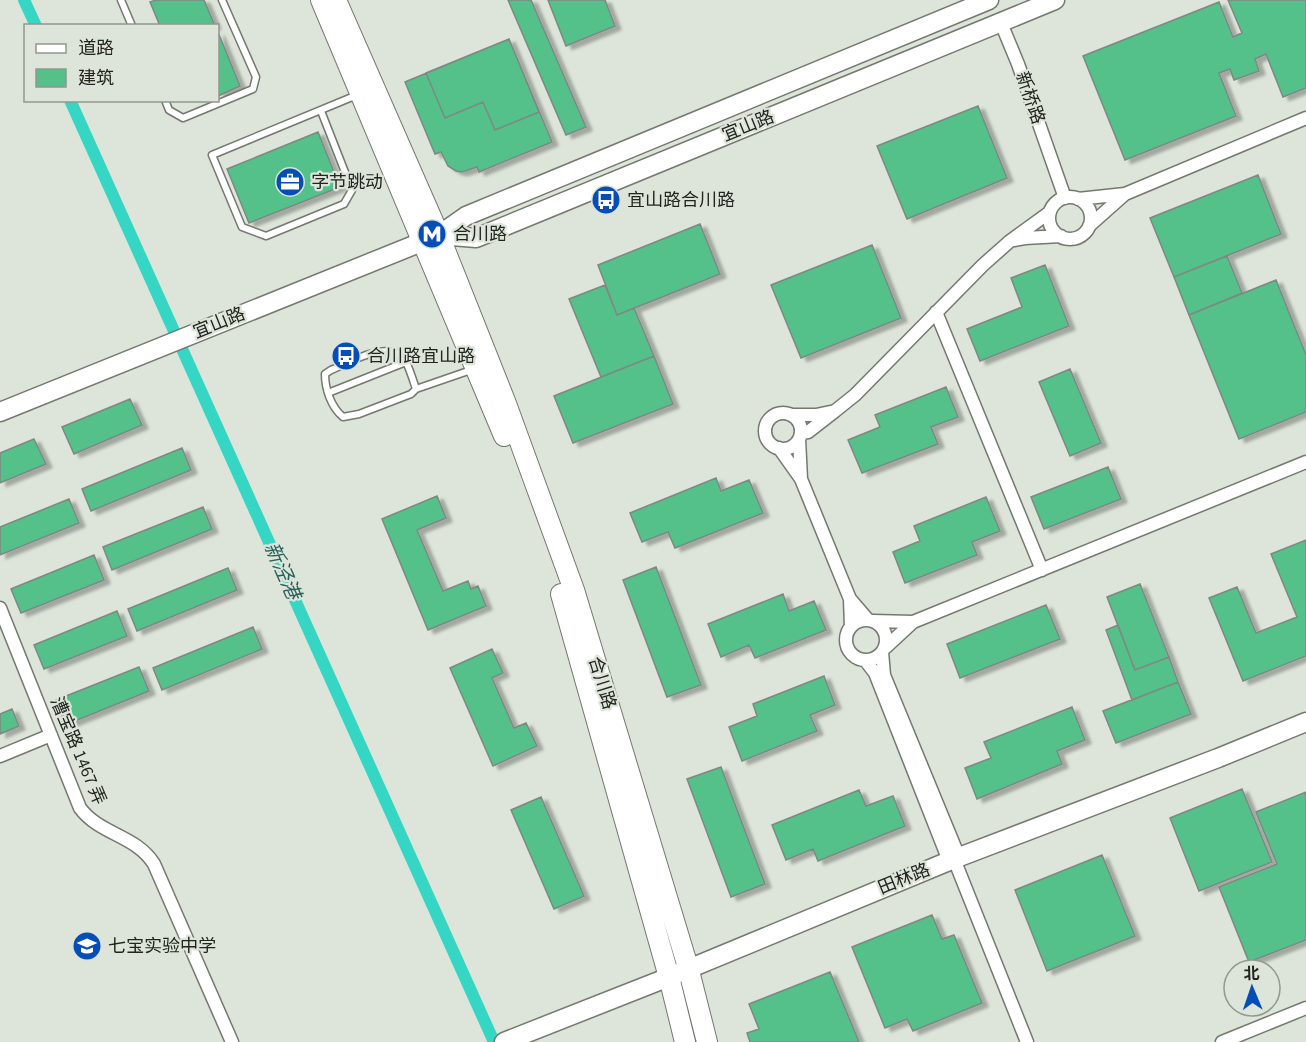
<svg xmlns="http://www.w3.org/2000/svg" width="1306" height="1042" font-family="'Source Sans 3','Noto Sans SC',sans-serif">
	<defs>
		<filter id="shadow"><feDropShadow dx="6" dy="3.5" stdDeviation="1.5" flood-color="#0004"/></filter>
	</defs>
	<rect width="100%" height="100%" fill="#dde4d9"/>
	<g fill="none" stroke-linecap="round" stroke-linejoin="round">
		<path stroke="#35d6c4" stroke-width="12" d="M 24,0 L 36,26
			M 70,100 L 494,1042"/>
	</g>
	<path fill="#54c18a" stroke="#7d8982" stroke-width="1.5" filter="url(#shadow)" d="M 156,0 L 204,0 L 215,26 L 160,26 L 150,2 Z
		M 508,0 L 531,0 L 586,127 L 566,135 Z
		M 548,0 L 605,0 L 615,26 L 566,46 Z
		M 1228,0 L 1306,0 L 1306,88 L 1283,97 L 1266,54 L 1255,59 L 1259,71 L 1234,80 L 1230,69 L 1219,73 L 1236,116 L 1125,160 L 1083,56 L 1219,2 L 1233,37 L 1242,33 Z
		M 218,32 L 240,86 L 218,96 Z
		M 509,39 L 552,142 L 479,172 L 477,167 L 462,172 L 456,171 L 448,166 L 441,152 L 435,154 L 405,82 Z
		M 509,39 L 539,112 L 495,130 L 483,102 L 445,118 L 426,73 Z
		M 978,106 L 1007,178 L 907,219 L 877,146 Z
		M 318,132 L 340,187 L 249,223 L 227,169 Z
		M 1258,175 L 1281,234 L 1174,277 L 1150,218 Z
		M 700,224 L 720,274 L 617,315 L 598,265 Z
		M 872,245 L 901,318 L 801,358 L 771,285 Z
		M 1227,256 L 1242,293 L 1189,315 L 1174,277 Z
		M 1045,265 L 1069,326 L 980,361 L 967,329 L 1022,307 L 1011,278 Z
		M 1276,280 L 1306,355 L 1306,412 L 1239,439 L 1189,315 Z
		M 605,285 L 617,315 L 634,308 L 654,356 L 601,377 L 569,299 Z
		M 654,356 L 673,404 L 573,443 L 554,396 Z
		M 1070,369 L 1101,443 L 1070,456 L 1039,382 Z
		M 946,387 L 958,417 L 931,427 L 938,444 L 862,473 L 848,440 L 880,427 L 875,415 Z
		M 130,399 L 142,425 L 74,454 L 62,427 Z
		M 34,439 L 46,464 L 0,483 L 0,453 Z
		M 182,448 L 191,470 L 91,511 L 82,489 Z
		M 1108,467 L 1121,499 L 1044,529 L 1031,497 Z
		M 716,478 L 721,491 L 749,480 L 763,513 L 675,548 L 668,532 L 642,542 L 630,513 Z
		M 437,496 L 446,518 L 417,530 L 443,591 L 468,581 L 471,589 L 478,586 L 486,606 L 428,630 L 382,519 Z
		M 986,497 L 1000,531 L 972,542 L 977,555 L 905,583 L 893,552 L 920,541 L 914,526 Z
		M 69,499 L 79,523 L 0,555 L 0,527 Z
		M 203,507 L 212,529 L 112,570 L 103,547 Z
		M 1306,540 L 1306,656 L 1243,681 L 1209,598 L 1237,587 L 1256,633 L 1297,617 L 1271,554 Z
		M 94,555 L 104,580 L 21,613 L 11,589 Z
		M 656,567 L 701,685 L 667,697 L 623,580 Z
		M 228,568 L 237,590 L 137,631 L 128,609 Z
		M 1140,584 L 1169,657 L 1135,670 L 1107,597 Z
		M 783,594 L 789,611 L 814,601 L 826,630 L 755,658 L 749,645 L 721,657 L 708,624 Z
		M 1046,605 L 1060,639 L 960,678 L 947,644 Z
		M 117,611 L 127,636 L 44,669 L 34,645 Z
		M 1118,625 L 1135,670 L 1169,657 L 1178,682 L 1132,700 L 1106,630 Z
		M 253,627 L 262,649 L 162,690 L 153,668 Z
		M 492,649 L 503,673 L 492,678 L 514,728 L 526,723 L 537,746 L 493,766 L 450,668 Z
		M 139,667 L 149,691 L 65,725 L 56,700 Z
		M 824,676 L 835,705 L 810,715 L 817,731 L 742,761 L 729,727 L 757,716 L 753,704 Z
		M 1178,682 L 1191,714 L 1116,743 L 1103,711 Z
		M 1072,707 L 1085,740 L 1057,751 L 1062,764 L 977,799 L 965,768 L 991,758 L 984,742 Z
		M 12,709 L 19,726 L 0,734 L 0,714 Z
		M 721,767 L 765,884 L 731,897 L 687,779 Z
		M 1242,789 L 1272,862 L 1199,891 L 1170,818 Z
		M 859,790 L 866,806 L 893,796 L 905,826 L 818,861 L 813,849 L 786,860 L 772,825 Z
		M 1306,792 L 1306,940 L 1249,962 L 1219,887 L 1277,864 L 1256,812 Z
		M 541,797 L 584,896 L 554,909 L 511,810 Z
		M 1102,855 L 1135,936 L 1047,971 L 1015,890 Z
		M 932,915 L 942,939 L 954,935 L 982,1003 L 913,1031 L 907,1019 L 885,1028 L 852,947 Z
		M 830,972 L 859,1042 L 750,1042 L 747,1033 L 759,1029 L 749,1004 Z"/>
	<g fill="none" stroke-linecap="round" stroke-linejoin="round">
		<g stroke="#73796f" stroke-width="9">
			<path id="lane" d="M 121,0 L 132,26
				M 165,100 L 169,110 L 183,118 L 253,89 L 256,77 L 222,0
				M 321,111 L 352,190 L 344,204 L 266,236 L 242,227 L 212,155 L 357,95
				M 416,389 C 413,380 410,370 406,362 C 392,337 350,362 331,370 L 325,374 C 325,389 331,407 343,417 L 359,414 L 411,394 L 416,389 L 474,369
				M 328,393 L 406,362"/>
		</g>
		<g stroke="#73796f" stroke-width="15">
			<path id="street" d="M 1001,23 L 1018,64 L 1065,198
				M 1125,194 L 1306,118
				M1049 218a21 21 0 1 1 42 0a21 21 0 1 1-42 0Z
				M 1078,199 L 1125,194 L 1089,226
				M 1014,240 L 1025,238 L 1061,236
				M 936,312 L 1042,570
				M 835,411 L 855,395 L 983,265 L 1010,241 L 1050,212
				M765 431a18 18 0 1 1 36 0a18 18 0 1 1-36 0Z
				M 792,415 L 816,415 L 835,411 L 808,432 L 801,433
				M 779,448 L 801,479 L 799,439
				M 801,479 L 850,599
				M 0,608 L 80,808 C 100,835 136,835 154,864 L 232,1042
				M846 640a20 20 0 1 1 40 0a20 20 0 1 1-40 0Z
				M 873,621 L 913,622 L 886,647
				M 913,622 L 1306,462
				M 851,627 L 850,599 L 868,620
				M 882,652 L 884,675 L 959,857
				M 865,660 L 875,673 L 949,861
				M 0,756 L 51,735
				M 954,859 L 1027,1042
				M 1222,1042 L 1306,1008"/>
		</g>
		<g stroke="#73796f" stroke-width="21">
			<path id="secondary" d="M 439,235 L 476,238 L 1055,0
				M 0,412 L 439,235 L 466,216 L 989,0
				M 504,1042 L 669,977 L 954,859 L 1218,758 L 1306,722"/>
		</g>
		<g stroke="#73796f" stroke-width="22">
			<path id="primary" d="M 321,0 L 504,436
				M 336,0 L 439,235 L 505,401 L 574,590 L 688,967 L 707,1042
				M 561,594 L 669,977 L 685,1042"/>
		</g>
		<use href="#lane" stroke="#fff" stroke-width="6"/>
		<use href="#street" stroke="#fff" stroke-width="12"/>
		<use href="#secondary" stroke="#fff" stroke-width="18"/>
		<use href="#primary" stroke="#fff" stroke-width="20"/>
	</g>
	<defs>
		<g id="office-disc" transform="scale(1.5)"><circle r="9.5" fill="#054db7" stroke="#dde4d9"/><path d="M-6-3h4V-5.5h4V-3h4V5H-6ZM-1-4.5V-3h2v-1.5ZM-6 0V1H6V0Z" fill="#fff"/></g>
		<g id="bus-disc" transform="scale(1.5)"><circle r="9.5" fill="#054db7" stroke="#dde4d9"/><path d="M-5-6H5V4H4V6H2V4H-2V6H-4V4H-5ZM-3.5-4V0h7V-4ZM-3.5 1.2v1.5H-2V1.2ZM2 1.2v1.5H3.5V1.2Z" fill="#fff"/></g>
		<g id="metro-disc" transform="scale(1.5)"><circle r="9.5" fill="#054db7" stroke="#dde4d9"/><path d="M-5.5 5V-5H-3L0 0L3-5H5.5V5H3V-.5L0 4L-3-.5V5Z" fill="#fff"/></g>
		<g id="school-disc" transform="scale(1.5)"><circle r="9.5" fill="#054db7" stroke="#dde4d9"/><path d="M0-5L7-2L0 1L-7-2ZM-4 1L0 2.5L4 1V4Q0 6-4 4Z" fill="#fff"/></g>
	</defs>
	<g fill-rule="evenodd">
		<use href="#office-disc" x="290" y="182"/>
		<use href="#bus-disc" x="606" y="200"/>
		<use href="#metro-disc" x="432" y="234"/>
		<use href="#bus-disc" x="346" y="356"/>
		<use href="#school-disc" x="87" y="946"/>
	</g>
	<g text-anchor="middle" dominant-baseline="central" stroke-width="4.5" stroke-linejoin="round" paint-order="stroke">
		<g font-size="18" fill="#21241f" stroke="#dde4d9">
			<text transform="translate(1030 98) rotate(71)">新桥路</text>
			<text transform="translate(748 126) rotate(-22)">宜山路</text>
			<text transform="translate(219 323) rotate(-22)">宜山路</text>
			<text transform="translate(602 683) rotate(73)">合川路</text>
			<text transform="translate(78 751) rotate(67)">漕宝路 1467 弄</text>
			<text transform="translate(904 879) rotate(-22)">田林路</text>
		</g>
		<g font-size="18" fill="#21241f" stroke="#dde4d9" text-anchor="start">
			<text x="311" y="182">字节跳动</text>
			<text x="627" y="200">宜山路合川路</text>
			<text x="453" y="234">合川路</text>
			<text x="367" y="356">合川路宜山路</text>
			<text x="108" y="946">七宝实验中学</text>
		</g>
		<g font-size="20" font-style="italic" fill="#25625a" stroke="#dde4d9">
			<text transform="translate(282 571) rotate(66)">新泾港</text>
		</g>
	</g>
	<rect x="24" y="24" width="195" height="78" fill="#dde4d9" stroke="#92978f" stroke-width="1.5"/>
	<rect x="36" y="44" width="30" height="9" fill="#ffffff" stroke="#92978f" stroke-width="1.5"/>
	<text x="78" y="54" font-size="18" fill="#21241f">道路</text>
	<rect x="36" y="69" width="30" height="18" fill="#54c18a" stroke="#92978f" stroke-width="1.5"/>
	<text x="78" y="84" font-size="18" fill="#21241f">建筑</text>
	<g transform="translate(1252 988) rotate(358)"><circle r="28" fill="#dde4d9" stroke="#92978f" stroke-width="1.5"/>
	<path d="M0-4.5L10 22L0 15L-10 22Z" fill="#054db7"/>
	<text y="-9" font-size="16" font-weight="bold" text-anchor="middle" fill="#21241f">北</text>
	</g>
</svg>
